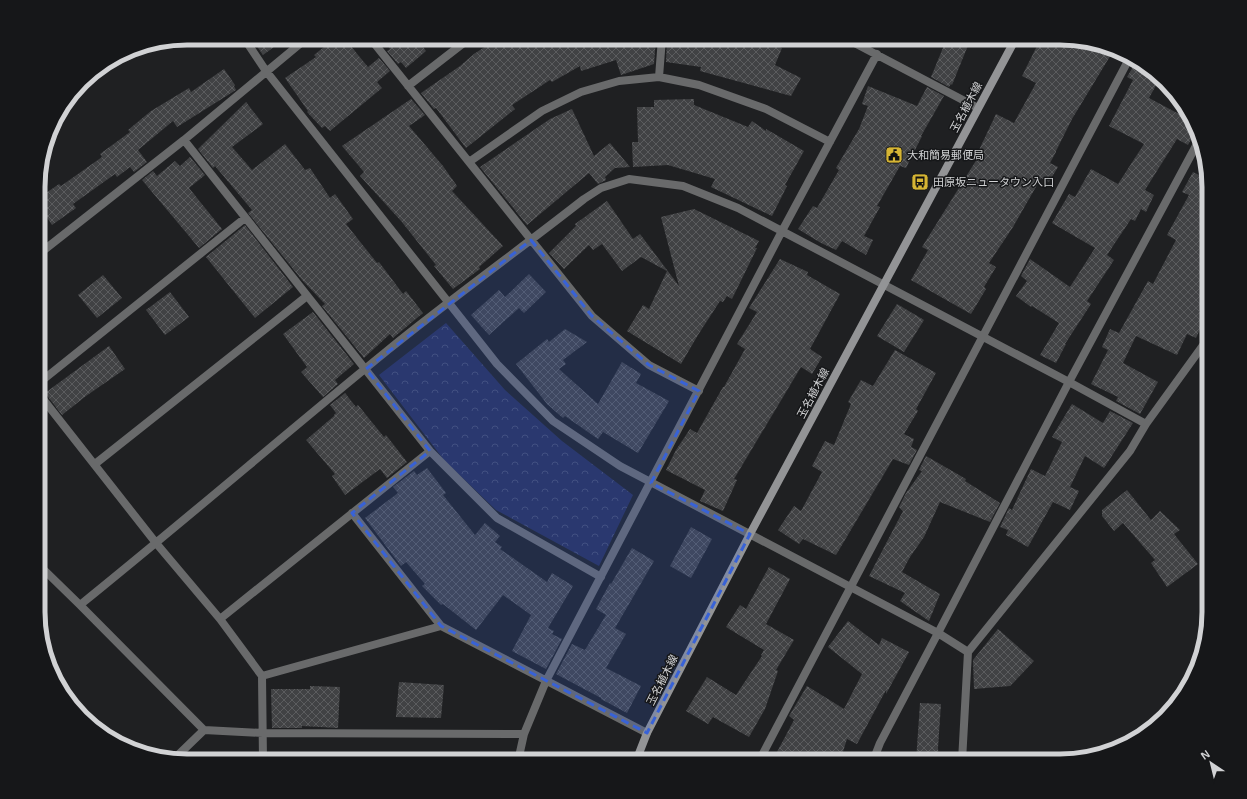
<svg xmlns="http://www.w3.org/2000/svg" width="1247" height="799" font-family="Helvetica,'Noto Sans JP',sans-serif">
	<defs>
		<pattern id="park-crowns" width="20" height="18" patternUnits="userSpaceOnUse"><rect width="20" height="18" fill="#272e56"/><path d="M2 6a3 3 0 1 1 6 0M12 15a3 3 0 1 1 6 0" fill="none" stroke="#454b6d"/></pattern>
		<pattern id="building-cross-hatch" width="8" height="8" patternUnits="userSpaceOnUse"><rect width="8" height="8" fill="#414244"/><path d="M0 0l8 8M0 8l8-8" fill="none" stroke="#5b5c5e"/></pattern>
	</defs>
	<rect width="100%" height="100%" fill="#1f2022"/>
	<path fill="url(#park-crowns)" d="M 446,323 L 505,390 L 562,441 L 633,495 L 599,566 L 496,510 L 444,460 L 379,375 Z"/>
	<path fill="url(#building-cross-hatch)" d="M 251,38 L 286,38 L 263,55 Z
		M 335,38 L 344,38 L 368,67 L 379,58 L 390,71 L 377,82 L 382,88 L 330,131 L 325,126 L 322,128 L 307,112 L 308,111 L 285,78 L 316,57 L 314,55 Z
		M 382,38 L 435,38 L 423,47 L 426,51 L 406,68 L 401,62 L 398,64 L 387,51 L 390,49 Z
		M 498,38 L 656,38 L 654,64 L 621,75 L 616,60 L 581,71 L 580,66 L 552,82 L 550,80 L 512,105 L 515,109 L 466,148 L 436,108 L 434,109 L 421,93 L 460,66 L 474,54 Z
		M 667,38 L 776,38 L 774,44 L 782,48 L 775,65 L 801,78 L 791,96 L 700,71 L 701,67 L 666,62 Z
		M 947,38 L 971,38 L 952,85 L 951,84 L 949,87 L 931,77 Z
		M 1041,38 L 1060,38 L 1096,44 L 1112,53 L 1072,119 L 1056,151 L 1056,152 L 1050,163 L 1058,167 L 1049,182 L 1041,178 L 1013,227 L 989,263 L 996,267 L 984,287 L 986,289 L 971,314 L 911,280 L 928,250 L 922,247 L 982,151 L 979,150 L 996,114 L 1014,123 L 1036,83 L 1022,76 Z
		M 1137,60 L 1143,63 L 1159,80 L 1149,98 L 1192,121 L 1195,132 L 1188,145 L 1177,139 L 1145,190 L 1154,195 L 1146,212 L 1141,209 L 1135,221 L 1131,219 L 1107,255 L 1114,260 L 1087,301 L 1091,304 L 1065,344 L 1066,344 L 1056,363 L 1040,355 L 1059,323 L 1032,306 L 1031,307 L 1016,296 L 1027,281 L 1021,276 L 1030,259 L 1070,287 L 1095,248 L 1052,223 L 1069,194 L 1075,197 L 1091,169 L 1118,184 L 1144,144 L 1109,126 L 1133,80 L 1127,77 Z
		M 224,69 L 235,85 L 234,86 L 236,90 L 177,127 L 173,121 L 138,150 L 147,162 L 134,172 L 130,167 L 117,177 L 115,174 L 73,204 L 76,208 L 52,225 L 39,206 L 39,198 L 59,184 L 61,186 L 102,157 L 100,154 L 130,132 L 128,130 L 151,111 L 189,88 L 191,92 Z
		M 868,86 L 917,106 L 927,87 L 944,96 L 921,136 L 922,136 L 906,168 L 900,166 L 877,206 L 880,207 L 864,236 L 873,240 L 866,255 L 842,241 L 836,250 L 821,243 L 798,229 L 813,206 L 817,208 L 839,170 L 836,168 L 859,129 L 868,106 L 862,104 Z
		M 411,99 L 425,115 L 409,126 L 443,166 L 457,186 L 452,191 L 503,246 L 479,267 L 480,269 L 453,289 L 434,266 L 436,265 L 401,221 L 360,176 L 364,172 L 342,146 Z
		M 694,99 L 694,105 L 748,127 L 752,121 L 766,131 L 766,129 L 804,151 L 785,185 L 787,186 L 772,216 L 711,187 L 715,179 L 668,165 L 633,167 L 632,142 L 638,142 L 637,107 L 654,107 L 654,100 Z
		M 246,102 L 263,124 L 232,147 L 252,170 L 285,144 L 305,170 L 310,168 L 330,198 L 335,194 L 353,219 L 346,224 L 377,263 L 379,262 L 403,294 L 406,291 L 423,313 L 393,338 L 390,334 L 364,358 L 322,306 L 325,304 L 302,280 L 248,213 L 252,210 L 215,166 L 213,168 L 198,149 Z
		M 572,109 L 594,156 L 610,143 L 630,167 L 615,168 L 605,177 L 606,180 L 598,184 L 589,173 L 527,225 L 480,167 L 550,119 Z
		M 190,157 L 205,175 L 189,188 L 222,229 L 199,248 L 142,180 L 153,171 L 157,176 L 175,161 L 180,166 Z
		M 1193,172 L 1209,180 L 1209,293 L 1199,312 L 1207,315 L 1196,338 L 1187,334 L 1177,355 L 1136,336 L 1123,363 L 1158,382 L 1140,414 L 1116,401 L 1118,397 L 1091,384 L 1108,350 L 1102,347 L 1110,329 L 1119,333 L 1148,281 L 1153,284 L 1176,240 L 1167,235 L 1189,195 L 1182,192 Z
		M 607,201 L 633,239 L 640,234 L 679,286 L 661,217 L 694,209 L 759,241 L 755,248 L 757,248 L 732,299 L 727,296 L 723,302 L 720,301 L 698,335 L 681,364 L 627,331 L 643,305 L 649,309 L 667,271 L 641,257 L 622,271 L 602,244 L 593,250 L 589,245 L 564,269 L 549,253 L 576,226 L 575,224 Z
		M 245,225 L 293,287 L 255,318 L 206,257 Z
		M 780,259 L 808,272 L 807,275 L 840,294 L 810,349 L 822,357 L 812,374 L 801,367 L 734,479 L 737,480 L 723,511 L 700,501 L 705,490 L 666,470 L 676,450 L 690,429 L 697,433 L 723,387 L 724,387 L 745,349 L 737,344 L 757,312 L 749,308 Z
		M 529,274 L 546,292 L 524,313 L 519,308 L 489,335 L 471,315 L 499,290 L 505,297 Z
		M 103,275 L 122,298 L 97,318 L 78,295 Z
		M 170,292 L 189,317 L 165,335 L 146,310 Z
		M 897,304 L 924,320 L 904,352 L 877,336 Z
		M 313,312 L 354,364 L 335,380 L 338,384 L 323,397 L 301,372 L 307,367 L 283,334 Z
		M 565,329 L 587,342 L 563,360 L 566,364 L 559,369 L 598,404 L 622,362 L 641,374 L 636,383 L 669,401 L 638,453 L 603,432 L 598,439 L 565,416 L 563,418 L 547,404 L 516,364 L 547,339 L 549,342 Z
		M 109,346 L 125,369 L 86,396 L 62,415 L 45,393 Z
		M 895,350 L 936,373 L 916,409 L 918,411 L 904,434 L 914,439 L 911,447 L 917,450 L 909,465 L 893,459 L 836,555 L 803,539 L 799,544 L 778,530 L 794,506 L 801,511 L 822,472 L 812,466 L 825,441 L 834,445 L 851,404 L 848,402 L 861,380 L 873,386 Z
		M 345,393 L 356,407 L 358,405 L 384,437 L 386,435 L 407,462 L 387,478 L 380,469 L 345,495 L 332,476 L 335,474 L 306,440 L 334,416 L 334,415 L 336,413 L 330,405 Z
		M 1072,404 L 1103,423 L 1110,411 L 1133,423 L 1104,468 L 1085,456 L 1070,487 L 1079,491 L 1070,510 L 1053,502 L 1028,547 L 1006,535 L 1008,530 L 1000,527 L 1009,508 L 1012,510 L 1031,469 L 1045,476 L 1062,442 L 1052,437 Z
		M 926,456 L 966,479 L 965,481 L 1000,503 L 990,522 L 940,502 L 924,537 L 910,557 L 902,572 L 940,594 L 929,621 L 900,601 L 905,593 L 869,576 L 903,511 L 899,507 L 906,493 L 922,471 L 919,470 Z
		M 427,468 L 446,493 L 443,495 L 475,535 L 485,523 L 500,536 L 495,542 L 502,547 L 500,549 L 547,582 L 552,573 L 573,586 L 548,628 L 554,631 L 552,634 L 562,639 L 546,669 L 512,651 L 531,615 L 503,595 L 476,630 L 443,604 L 441,605 L 422,586 L 425,584 L 406,562 L 401,566 L 365,518 L 398,493 L 393,487 L 414,471 L 417,475 Z
		M 1127,490 L 1151,520 L 1160,511 L 1180,530 L 1174,534 L 1198,564 L 1167,587 L 1151,563 L 1155,560 L 1123,523 L 1114,531 L 1102,516 L 1102,510 Z
		M 691,527 L 712,539 L 691,578 L 670,566 Z
		M 632,548 L 654,561 L 615,628 L 626,634 L 606,668 L 641,686 L 627,713 L 601,699 L 601,698 L 556,674 L 572,644 L 585,650 L 606,615 L 596,609 L 610,583 L 611,584 Z
		M 769,567 L 790,579 L 766,624 L 794,640 L 776,670 L 778,671 L 765,709 L 749,737 L 713,717 L 708,724 L 686,711 L 707,677 L 736,695 L 762,656 L 761,655 L 764,650 L 726,627 L 740,605 L 746,609 Z
		M 848,621 L 879,645 L 882,638 L 909,652 L 886,694 L 886,690 L 857,744 L 847,739 L 840,761 L 793,761 L 777,752 L 794,720 L 789,716 L 807,686 L 844,709 L 862,674 L 828,647 Z
		M 998,629 L 1034,661 L 1010,686 L 974,689 L 973,660 Z
		M 399,682 L 444,685 L 441,718 L 396,717 Z
		M 310,686 L 340,687 L 338,728 L 302,726 L 302,728 L 272,728 L 271,689 L 310,689 Z
		M 920,703 L 941,704 L 938,748 L 939,761 L 916,761 Z"/>
	<g fill="none" stroke-linecap="round" stroke-linejoin="round">
		<path stroke="#696a6b" stroke-width="8" d="M 244,38 L 266,71 L 497,364 L 553,421 L 620,466 L 938,633 L 1069,382 L 1198,142
			M 370,38 L 592,316 L 649,365 L 699,391
			M 845,38 L 978,108
			M 659,77 L 662,38
			M 408,86 L 470,38
			M 184,140 L 430,451 L 497,518 L 601,577
			M 469,162 L 542,111 L 581,92 L 619,81 L 659,77 L 699,85 L 766,109 L 830,142
			M 39,254 L 184,140 L 307,38
			M 39,383 L 245,218
			M 39,394 L 156,543 L 220,619 L 262,676 L 263,761
			M 95,464 L 307,296
			M 352,513 L 441,626
			M 39,565 L 80,605 C 184,521 285,434 388,350 C 452,298 519,250 584,199 L 601,188 L 629,179 L 683,186 L 738,208 L 1069,382 L 1146,424
			M 80,605 L 204,730 L 263,733 L 524,734
			M 220,619 L 430,451
			M 968,652 L 1130,451 L 1146,424 L 1209,337
			M 262,676 L 441,626 L 647,733
			M 174,759 L 204,730
			M 518,761 L 524,734 L 546,681 L 782,231 L 877,54
			M 759,761 L 1130,57
			M 873,761 L 880,743 L 938,633 L 968,652 L 962,761"/>
		<path stroke="#939496" stroke-width="8" d="M 636,761 L 647,733 L 750,534 L 1016,38"/>
	</g>
	<path fill="#3862d7" fill-opacity="0.2" stroke="#3862d7" stroke-width="3" stroke-dasharray="8 5" stroke-linejoin="round" d="M 531,240 L 592,316 L 649,365 L 699,391 L 651,483 L 750,534 L 647,733 L 441,626 L 352,513 L 430,451 L 366,369 Z"/>
	<defs>
		<g id="civic-square" transform="scale(0.9)"><rect x="-9" y="-9" width="18" height="18" rx="4" fill="#d6b534" stroke="#161719"/><path d="M-.6-6.5H3V-4.5H.6V-3L4-1V1h2V6H-6V1h2V-1L-.6-3ZM-1.2 2.5V6h2.4V2.5Z" fill="#111"/></g>
		<g id="bus-square" transform="scale(0.9)"><rect x="-9" y="-9" width="18" height="18" rx="4" fill="#d6b534" stroke="#161719"/><path d="M-5-6H5V4H4V6H2V4H-2V6H-4V4H-5ZM-3.5-4V0h7V-4ZM-3.5 1.2v1.5H-2V1.2ZM2 1.2v1.5H3.5V1.2Z" fill="#111"/></g>
	</defs>
	<g fill-rule="evenodd">
		<use href="#civic-square" x="894" y="155"/>
		<use href="#bus-square" x="920" y="182"/>
	</g>
	<g text-anchor="middle" dominant-baseline="central" stroke-width="3" stroke-linejoin="round" paint-order="stroke">
		<g font-size="11" fill="#d1d2d4" stroke="#161719">
			<text transform="translate(966 107) rotate(-62)">玉名植木線</text>
			<text transform="translate(813 393) rotate(-62)">玉名植木線</text>
			<text transform="translate(662 680) rotate(-63)">玉名植木線</text>
		</g>
		<g font-size="11" fill="#d1d2d4" stroke="#161719" text-anchor="start">
			<text x="907" y="155">大和簡易郵便局</text>
			<text x="933" y="182">田原坂ニュータウン入口</text>
		</g>
	</g>
	<path d="M0 0H1247V799H0ZM187 45H1060A142 142 0 0 1 1202 187V612A142 142 0 0 1 1060 754H187A142 142 0 0 1 45 612V187A142 142 0 0 1 187 45Z" fill="#161719" fill-rule="evenodd"/>
	<path fill="none" stroke="#d1d2d4" stroke-width="5" d="M187 45H1060A142 142 0 0 1 1202 187V612A142 142 0 0 1 1060 754H187A142 142 0 0 1 45 612V187A142 142 0 0 1 187 45Z"/>
	<g transform="translate(1211 763) rotate(325)" stroke="#161719" stroke-width="3" paint-order="stroke">
	<path d="M0-3L7 15L0 10L-7 15Z" fill="#d1d2d4"/>
	<text y="-6" font-size="11" font-weight="bold" text-anchor="middle" fill="#d1d2d4">N</text>
	</g>
</svg>
